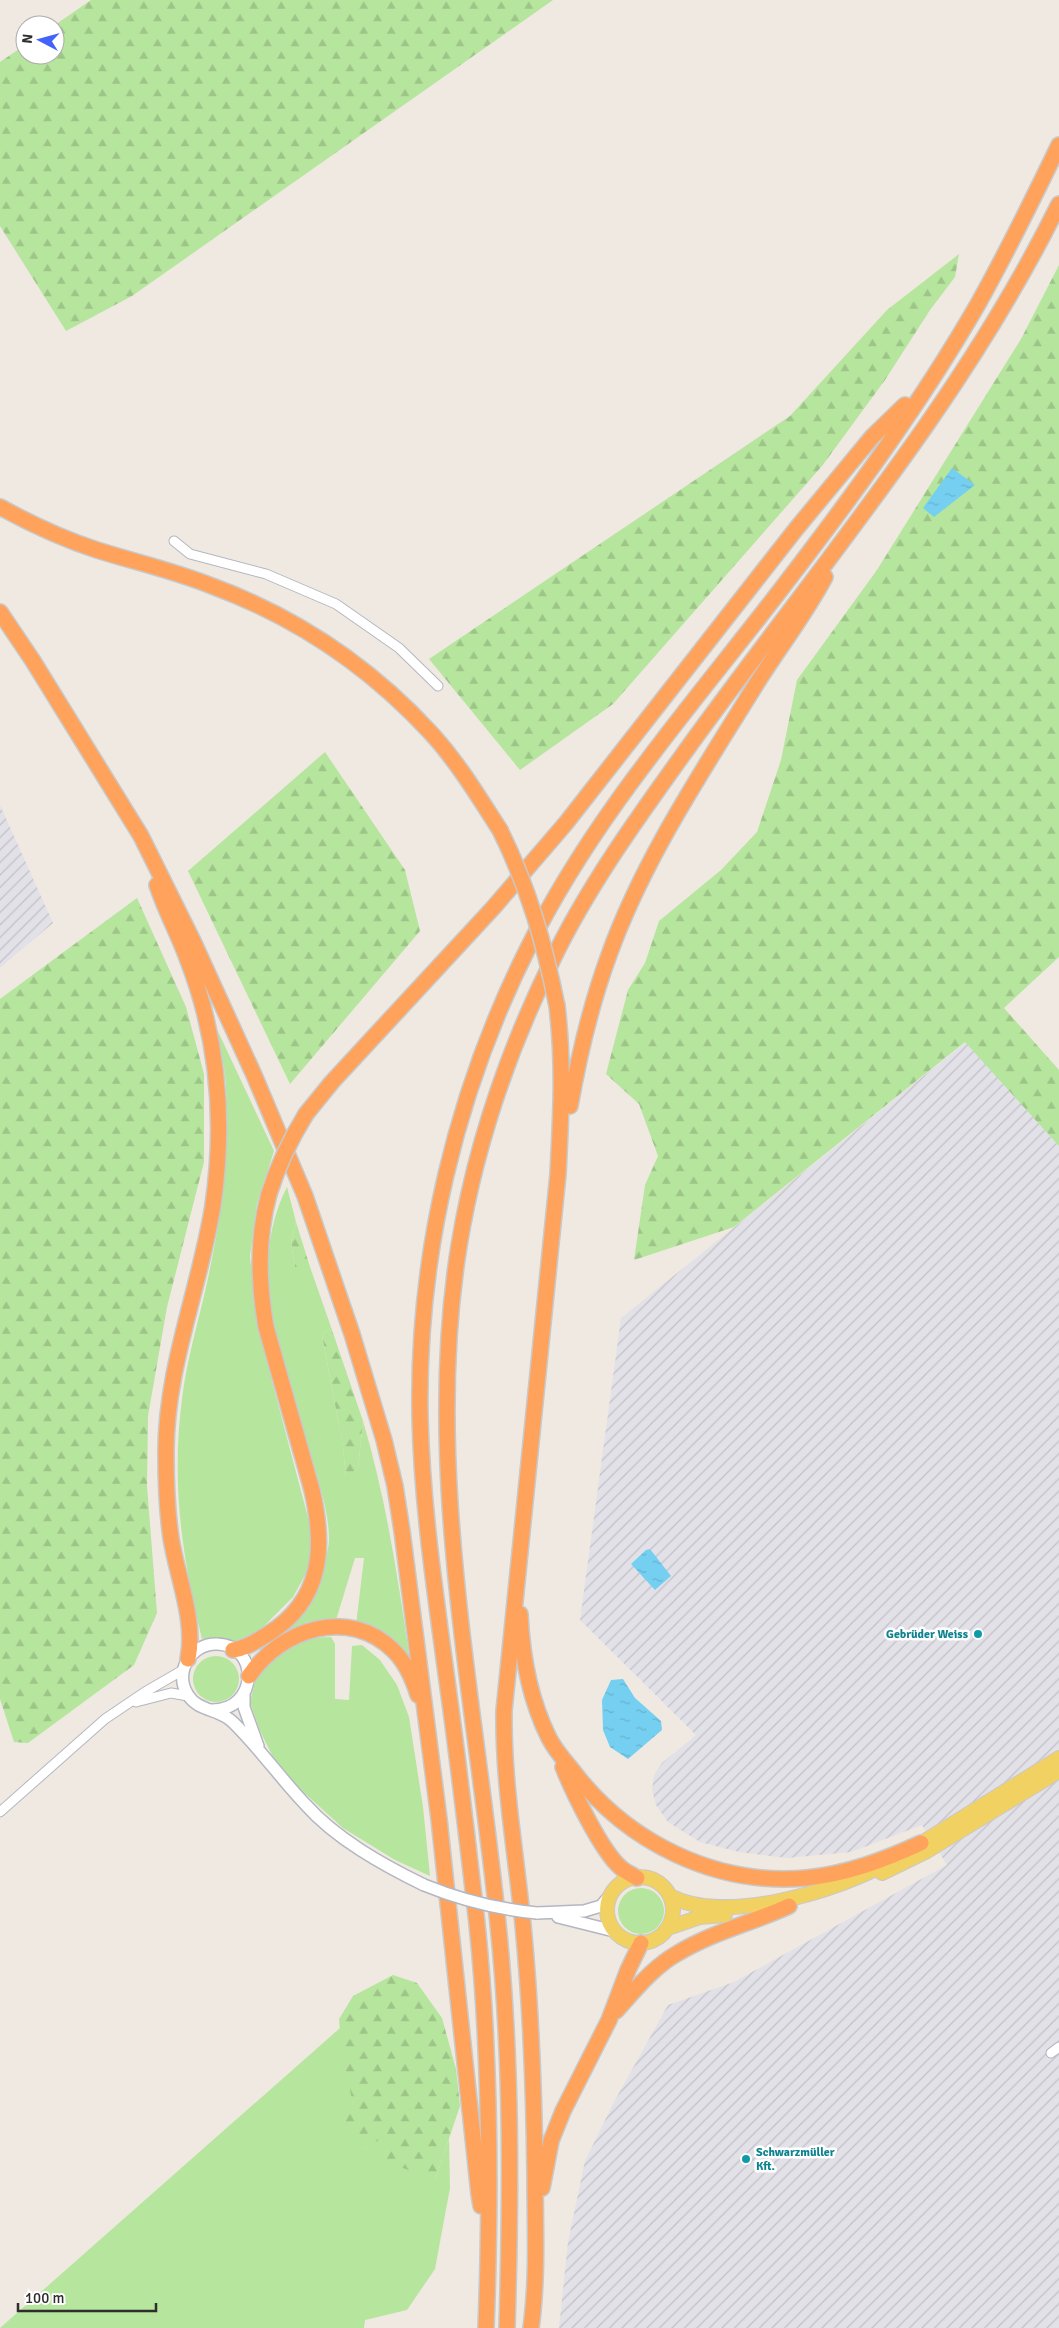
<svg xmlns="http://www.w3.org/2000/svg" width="1059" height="2328" font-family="Signika,sans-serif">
	<defs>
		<pattern id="industrial-furrows" width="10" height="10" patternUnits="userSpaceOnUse" patternTransform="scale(1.25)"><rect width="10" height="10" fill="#e3e1e8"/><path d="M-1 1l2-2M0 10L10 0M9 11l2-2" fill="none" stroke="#c3c1c7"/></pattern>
		<pattern id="forest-firs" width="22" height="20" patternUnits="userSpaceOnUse" patternTransform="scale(1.25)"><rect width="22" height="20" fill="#b6e59e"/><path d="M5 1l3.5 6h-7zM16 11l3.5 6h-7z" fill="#9dc588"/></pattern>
		<pattern id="water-ripples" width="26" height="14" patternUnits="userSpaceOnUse" patternTransform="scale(1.25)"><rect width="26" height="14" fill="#75cff0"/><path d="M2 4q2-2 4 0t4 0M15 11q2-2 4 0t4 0" fill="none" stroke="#66b2ce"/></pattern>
	</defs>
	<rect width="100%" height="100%" fill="#efe9e1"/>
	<path fill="url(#industrial-furrows)" d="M 0,805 L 53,923 L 0,968 Z
		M 966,1042 L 1059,1146 L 1059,2328 L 559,2328 L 568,2242 L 585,2161 L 614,2102 L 668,2005 L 734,1982 L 947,1865 L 922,1825 L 851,1852 L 787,1858 L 739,1852 L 700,1842 L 668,1822 L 656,1805 L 652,1790 L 654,1775 L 662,1763 L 696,1735 L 580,1620 L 621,1318 Z"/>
	<path fill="#b6e59e" d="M 214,1023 L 274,1151 L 257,1204 L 250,1256 L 257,1324 L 311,1529 L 309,1568 L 293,1597 L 259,1631 L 238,1643 L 215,1637 L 202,1639 C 182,1556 171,1485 182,1399 C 186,1364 196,1330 204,1296 C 221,1222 232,1151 225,1075 C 223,1057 217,1040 214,1023 Z
		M 287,1187 L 296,1222 L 291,1242 L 295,1267 L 310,1267 L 331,1327 L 322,1335 L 343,1447 L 346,1477 L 358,1468 L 363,1421 C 387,1502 399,1585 411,1668 L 356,1625 L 364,1558 L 355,1558 L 336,1620 L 308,1622 L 269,1642 C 282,1631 301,1619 311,1604 C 317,1595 321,1580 323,1569 C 325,1560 329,1549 329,1539 C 329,1514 320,1486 313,1462 C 288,1375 242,1275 287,1187 Z
		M 331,1637 L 335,1644 L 335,1699 L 349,1700 L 352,1646 L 362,1645 L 380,1660 L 397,1685 L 409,1717 L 423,1807 L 430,1876 L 395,1860 L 343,1828 L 298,1787 L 274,1759 L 260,1731 L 250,1702 L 258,1670 L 291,1645 L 311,1638 Z
		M193 1679a23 23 0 1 1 46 0a23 23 0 1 1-46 0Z
		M618 1911a23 23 0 1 1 46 0a23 23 0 1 1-46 0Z
		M 340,2028 L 353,2105 L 364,2149 L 384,2136 L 435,2180 L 449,2139 L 450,2188 L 435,2269 L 407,2310 L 365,2320 L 364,2328 L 0,2328 Z"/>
	<path fill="url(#forest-firs)" d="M 91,0 L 553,0 L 132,296 L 66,331 L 0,226 L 0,62 L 25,45 L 25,55 L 55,55 L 55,25 Z
		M 959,254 L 955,277 L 930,310 L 885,380 L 822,466 L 613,704 L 520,770 L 429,659 L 790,416 L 887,310 Z
		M 1059,265 L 1059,957 L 1004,1008 L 1059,1070 L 1059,1146 L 965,1042 L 734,1227 L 634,1260 L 645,1185 L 658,1156 L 639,1104 L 606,1074 L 628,990 L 645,963 L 659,921 L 721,870 L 757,832 L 781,760 L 797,680 L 877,570 L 1021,339 Z
		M 325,752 L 405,870 L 420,931 L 290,1084 L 188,871 Z
		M 137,898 L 186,1007 L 204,1074 L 204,1162 L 167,1307 L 148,1416 L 147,1486 L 157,1613 L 134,1665 L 28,1743 L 14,1742 L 0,1699 L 0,999 Z
		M 296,1222 L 310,1267 L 295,1267 L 291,1242 Z
		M 331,1327 L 363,1421 L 358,1468 L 346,1478 L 343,1447 L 322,1335 Z
		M 393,1975 L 417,1983 L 442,2018 L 456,2069 L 460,2106 L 435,2180 L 387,2162 L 384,2137 L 364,2149 L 345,2123 L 353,2105 L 342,2052 L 339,2019 L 353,1996 Z"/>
	<path fill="url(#water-ripples)" d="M 952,468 L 975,485 L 934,517 L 923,508 Z
		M 650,1549 L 671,1576 L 655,1590 L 631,1564 L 646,1550 Z
		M 623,1679 L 635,1698 L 661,1721 L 662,1730 L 628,1759 L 610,1747 L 603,1730 L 602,1700 L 611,1680 Z"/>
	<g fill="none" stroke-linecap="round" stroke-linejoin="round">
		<g stroke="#b4b7c1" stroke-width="11">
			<path id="street" d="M 174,541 L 190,554 L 266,574 L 336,604 L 399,648 L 438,686
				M 136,1702 L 171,1693 L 188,1696
				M 0,1812 L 105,1719 L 145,1692 L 183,1670
				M 1051,2053 L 1059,2047"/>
		</g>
		<g stroke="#b4b7c1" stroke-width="14">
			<path id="secondary" d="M 244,1694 L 244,1707 L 258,1746
				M 212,1710 C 259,1710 260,1645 217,1644 C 191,1643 173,1673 188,1695 C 197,1710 216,1709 229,1719 C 236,1724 242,1732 248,1738 C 268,1760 285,1783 305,1804 C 336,1839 383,1865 424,1885
				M 537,1913 L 584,1911 L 601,1906 L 612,1893
				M 558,1917 L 614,1931"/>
		</g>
		<g stroke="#c9c9c9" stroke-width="16">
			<path id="primary" d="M 912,1849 L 1059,1758
				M 882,1873 L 927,1851 L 1059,1771
				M607 1910a33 33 0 1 1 66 0a33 33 0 1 1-66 0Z
				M 670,1896 C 724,1925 838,1891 889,1862
				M 668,1928 L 700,1917 L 725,1915"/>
		</g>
		<g stroke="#c9c9c9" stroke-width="18">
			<path id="highway" d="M 0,507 C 31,524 63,539 97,550 C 135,562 175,571 212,586 C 296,617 369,666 430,732 C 457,761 478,796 500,830
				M 0,612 L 33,661 L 141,836 L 193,941 L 254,1075 L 305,1196 L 352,1334 L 384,1440 L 395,1486 L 402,1531 L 439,1819 L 479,2194 L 481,2206
				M 157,885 C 165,910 178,933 187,958 C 218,1037 225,1122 213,1205 C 200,1288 165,1369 166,1455 C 166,1482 167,1511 171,1538 C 177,1577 196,1620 188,1659
				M 570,1106 C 579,1055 591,1004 609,955 C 643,860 702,772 755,686 C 778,649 805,615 825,577
				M 306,1114 L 332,1082 L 493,908 L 566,823 L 796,529 L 872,437 L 905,405
				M 520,1614 C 522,1657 529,1698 549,1738 C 555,1750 564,1760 573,1771 C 627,1842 715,1886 806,1878 C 847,1874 884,1860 921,1843
				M 233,1650 C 247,1648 256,1641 268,1634 C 323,1600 325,1547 312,1490 L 266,1327 C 258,1282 257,1238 269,1194
				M 249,1676 C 281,1629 349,1606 394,1651 C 406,1663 413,1679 418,1695
				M 563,1767 C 573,1792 601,1850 620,1867 C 624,1871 631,1874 637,1878
				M 616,2011 C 635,1990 653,1967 678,1953 C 713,1932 752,1923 789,1906
				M 542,2188 L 551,2141 L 563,2111 L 609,2020 L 628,1970 L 641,1943
				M 486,2328 C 491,2194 491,2058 477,1924 C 468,1845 459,1767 448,1688 C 436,1598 422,1508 420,1416 C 417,1254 456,1091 529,946 C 594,815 694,703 782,588 C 852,497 921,403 978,304 C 1007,252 1033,199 1059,145
				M 507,2328 C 511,2193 512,2059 498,1924 C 476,1703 423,1467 459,1246 C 475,1147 508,1051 552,961 C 590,882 644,809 695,738 C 822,563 963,399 1059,204
				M 531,2328 C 538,2276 535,2225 535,2174 C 534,2091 531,2007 523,1925 C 516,1854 503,1783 504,1711 L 558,1174 C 561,1114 564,1065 557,1006"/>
		</g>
		<use href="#street" stroke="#fff" stroke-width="9"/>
		<use href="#secondary" stroke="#fff" stroke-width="11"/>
		<use href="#primary" stroke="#f2d163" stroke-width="14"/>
		<use href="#highway" stroke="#ffa35c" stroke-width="15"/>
		<g stroke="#b4b7c1" stroke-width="14" stroke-linecap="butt">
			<path id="secondary-bridge" d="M 424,1885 C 461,1900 496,1909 537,1913"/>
		</g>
		<g stroke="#c9c9c9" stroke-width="18" stroke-linecap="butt">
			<path id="highway-bridge" d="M 500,830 C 529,889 544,942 557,1006
				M 269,1194 C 278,1165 290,1140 306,1114"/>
		</g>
		<use href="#secondary-bridge" stroke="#fff" stroke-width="11"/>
		<use href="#highway-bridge" stroke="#ffa35c" stroke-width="15"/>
	</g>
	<g fill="#0f9aa8" stroke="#fff" stroke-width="2">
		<circle cx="978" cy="1634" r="5"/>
		<circle cx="746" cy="2159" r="5"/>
	</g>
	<g text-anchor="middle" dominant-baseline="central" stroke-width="5" stroke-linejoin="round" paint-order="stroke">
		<g font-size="12" font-weight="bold" fill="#0d838f" stroke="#fff" text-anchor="end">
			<text x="968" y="1634">Gebrüder Weiss</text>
			<text x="756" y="2152" text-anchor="start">Schwarzmüller<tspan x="756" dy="14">Kft.</tspan></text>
		</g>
	</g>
	<g transform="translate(40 40) rotate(276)"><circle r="24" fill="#ffffff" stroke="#ababab"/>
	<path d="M0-4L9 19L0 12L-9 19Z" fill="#4264fb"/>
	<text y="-8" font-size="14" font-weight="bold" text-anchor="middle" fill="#2e2e2e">N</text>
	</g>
	<path d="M18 2303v8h138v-8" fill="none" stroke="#2e2e2e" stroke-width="2.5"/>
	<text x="25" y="2303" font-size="15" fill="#2e2e2e" stroke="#ffffff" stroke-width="4" paint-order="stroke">100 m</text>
</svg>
